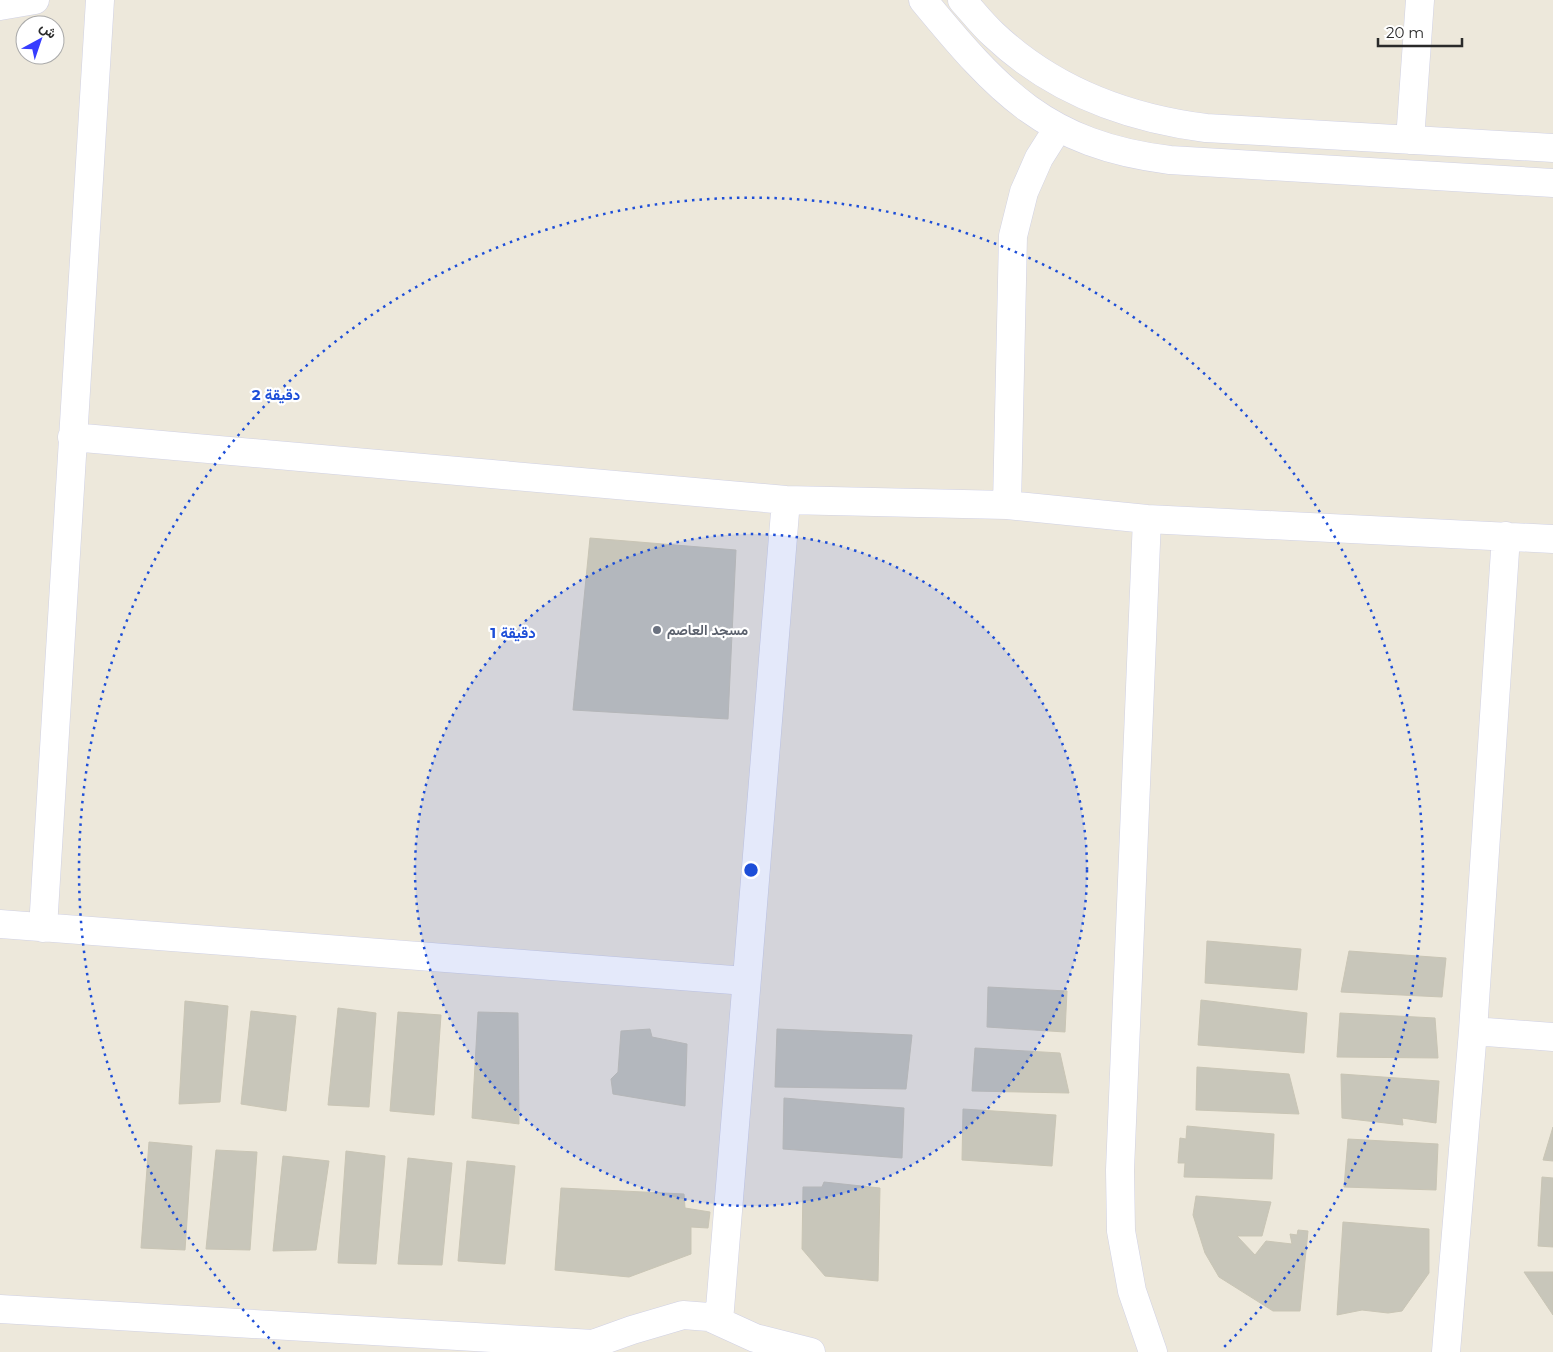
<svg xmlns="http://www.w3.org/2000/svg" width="1553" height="1352" font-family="Montserrat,Vazirmatn,sans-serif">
	<rect width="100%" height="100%" fill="#ede8db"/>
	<path fill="#c8c6ba" stroke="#c9c5b5" d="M 590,538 L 736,550 L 728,719 L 573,710 Z
		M 1207,941 L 1301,949 L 1297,990 L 1205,983 Z
		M 1349,951 L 1446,958 L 1442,997 L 1341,992 Z
		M 988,987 L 1067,991 L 1065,1032 L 987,1027 Z
		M 1201,1000 L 1307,1013 L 1304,1053 L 1198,1045 Z
		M 185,1001 L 228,1006 L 220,1102 L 179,1104 Z
		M 338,1008 L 376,1013 L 369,1107 L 328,1105 Z
		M 251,1011 L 296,1016 L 286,1111 L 241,1104 Z
		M 398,1012 L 441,1015 L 434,1115 L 390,1111 Z
		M 478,1012 L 518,1013 L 519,1124 L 472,1118 Z
		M 1340,1013 L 1435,1018 L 1438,1058 L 1337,1057 Z
		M 650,1029 L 652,1037 L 687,1044 L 685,1106 L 613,1094 L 611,1079 L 618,1072 L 621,1031 Z
		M 777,1029 L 912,1035 L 906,1089 L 775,1087 Z
		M 975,1048 L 1060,1053 L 1069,1093 L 972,1091 Z
		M 1197,1067 L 1289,1074 L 1299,1114 L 1196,1110 Z
		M 1341,1074 L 1439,1081 L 1436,1123 L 1402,1118 L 1403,1125 L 1342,1118 Z
		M 784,1098 L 904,1108 L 902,1158 L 783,1149 Z
		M 963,1109 L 1056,1115 L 1052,1166 L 962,1160 Z
		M 1187,1126 L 1274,1134 L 1272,1179 L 1184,1177 L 1185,1163 L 1178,1163 L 1180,1138 L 1186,1139 Z
		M 1553,1127 L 1553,1161 L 1543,1160 Z
		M 1348,1139 L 1438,1144 L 1436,1190 L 1344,1187 Z
		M 149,1142 L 192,1146 L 185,1250 L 141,1248 Z
		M 216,1150 L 257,1152 L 250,1250 L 206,1249 Z
		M 346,1151 L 385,1156 L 376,1264 L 338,1263 Z
		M 283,1156 L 329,1161 L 316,1250 L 273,1251 Z
		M 408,1158 L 452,1163 L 442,1265 L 398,1264 Z
		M 467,1161 L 515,1166 L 505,1264 L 458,1261 Z
		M 1542,1177 L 1553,1178 L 1553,1247 L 1538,1246 Z
		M 824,1182 L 880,1188 L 878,1281 L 825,1276 L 802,1249 L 803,1187 L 822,1187 Z
		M 561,1188 L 684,1194 L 685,1208 L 710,1212 L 708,1228 L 691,1227 L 691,1254 L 629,1277 L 555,1270 Z
		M 1196,1196 L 1271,1202 L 1262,1236 L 1237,1236 L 1255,1255 L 1266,1241 L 1292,1244 L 1290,1234 L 1297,1235 L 1298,1230 L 1308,1231 L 1300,1311 L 1273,1311 L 1219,1277 L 1205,1253 L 1193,1215 Z
		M 1343,1222 L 1429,1229 L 1429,1273 L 1402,1311 L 1388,1313 L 1362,1310 L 1337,1315 Z
		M 1524,1272 L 1553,1272 L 1553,1315 Z"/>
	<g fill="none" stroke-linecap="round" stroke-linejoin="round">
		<g stroke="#d0d1e4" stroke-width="29">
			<path id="minor" d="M 923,0 C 998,91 1046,145 1170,160 L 1553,183
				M 962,0 C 972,11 982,24 993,34 C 1052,90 1127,118 1206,128 L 1553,148
				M 0,6 L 35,0
				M 1410,140 L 1420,0
				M 72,437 L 786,500 L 1007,505 L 1147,519 L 1553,539
				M 1007,505 L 1013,236 L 1024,192 L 1039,158 L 1058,128
				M 1147,519 L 1120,1170 L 1121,1231 L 1132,1291 L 1153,1352
				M 0,924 L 746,981
				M 43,928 L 100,0
				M 1473,1031 L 1553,1037
				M 0,1309 L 593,1344 L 632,1330 L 683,1315 L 709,1317 L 755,1338 L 811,1352
				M 719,1321 L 786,500
				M 1446,1352 L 1473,1031 L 1506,536"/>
		</g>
		<use href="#minor" stroke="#fff" stroke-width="28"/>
	</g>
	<circle cx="751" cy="870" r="336" fill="#1d4ed8" fill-opacity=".12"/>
	<g fill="none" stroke="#1d4ed8" stroke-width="2.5" stroke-dasharray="2.5 5">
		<circle cx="751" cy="870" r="336"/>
		<path d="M280 1349A672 672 0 1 1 1222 1349"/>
	</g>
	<circle fill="#6b7280" stroke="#fff" stroke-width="2" cx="657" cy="630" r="5"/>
	<g text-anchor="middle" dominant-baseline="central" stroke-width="4.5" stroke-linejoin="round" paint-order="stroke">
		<g font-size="14" font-weight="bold" fill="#5b616d" stroke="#fff" text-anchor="start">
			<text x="667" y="630">مسجد العاصم</text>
		</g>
	</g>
	<circle cx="751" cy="870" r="8" fill="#1d4ed8" stroke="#fff" stroke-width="2.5"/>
	<g font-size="15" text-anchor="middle" font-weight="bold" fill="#1d4ed8" stroke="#fff" stroke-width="4.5" stroke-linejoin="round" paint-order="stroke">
		<text x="276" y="400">2 دقيقة</text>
		<text x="513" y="638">1 دقيقة</text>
	</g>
	<g transform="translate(40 40) rotate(40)"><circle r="24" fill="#ffffff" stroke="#aaaaaa"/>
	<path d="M0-4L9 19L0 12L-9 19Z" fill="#373dff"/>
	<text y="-8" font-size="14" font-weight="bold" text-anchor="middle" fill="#2a2a2a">ش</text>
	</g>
	<path d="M1378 38v8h84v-8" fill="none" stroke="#2a2a2a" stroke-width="2.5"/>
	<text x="1386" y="38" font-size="15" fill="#2a2a2a" stroke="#ffffff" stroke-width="4" paint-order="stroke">20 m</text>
</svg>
